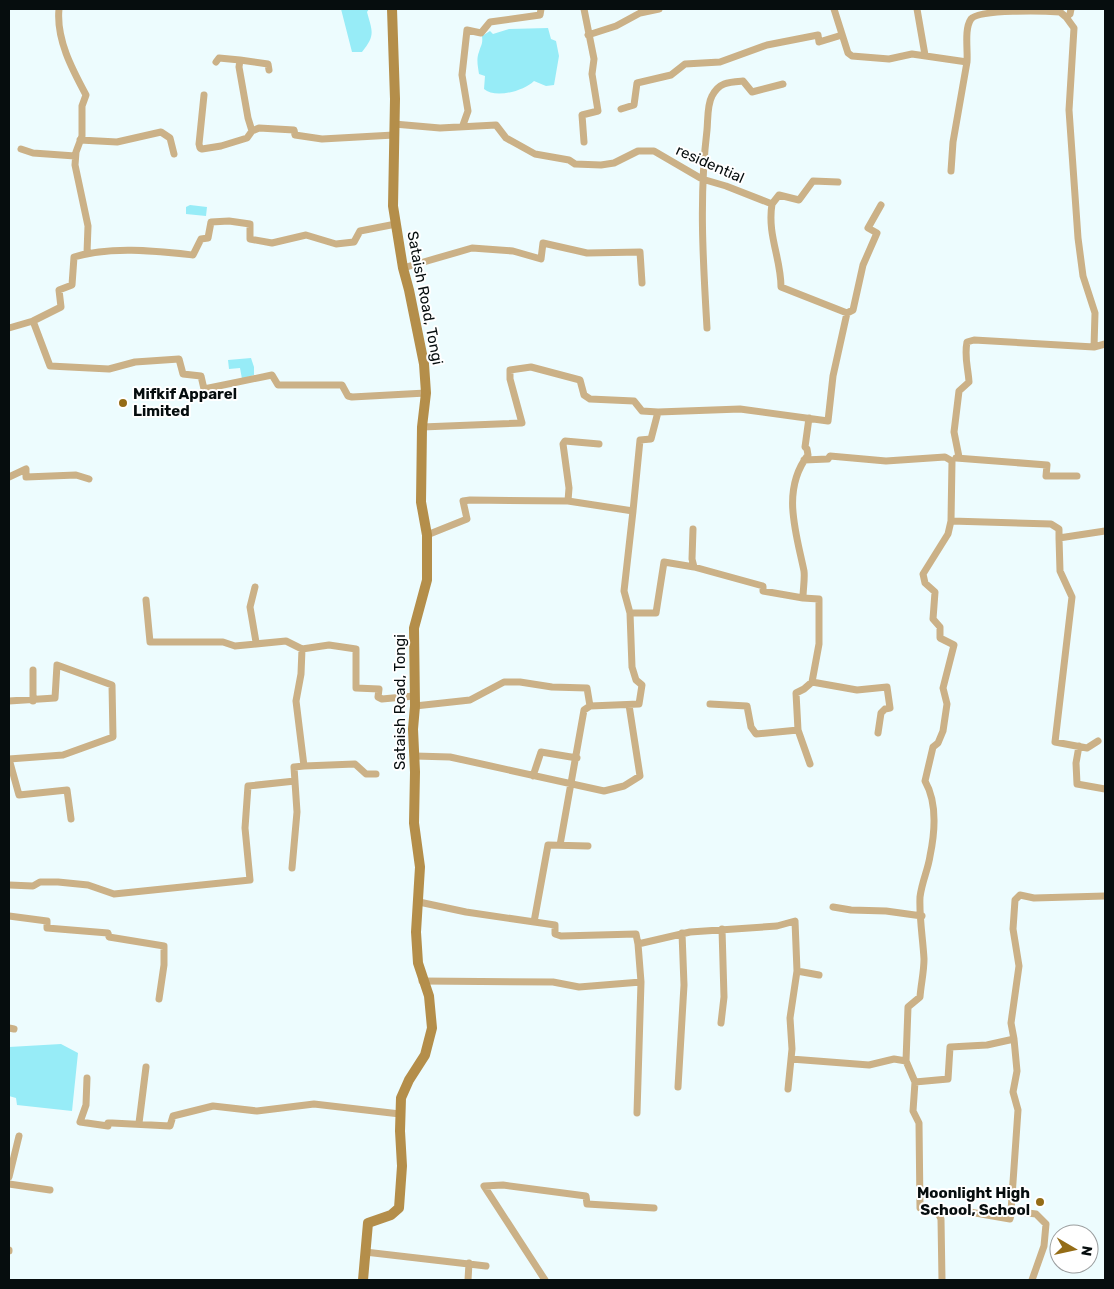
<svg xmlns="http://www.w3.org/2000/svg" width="1114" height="1289" font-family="Rubik,sans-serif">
	<rect width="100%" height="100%" fill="#edfcfe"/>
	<path fill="#97ecf7" d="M 341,9 L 369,9 L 367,12 C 372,31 376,35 362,52 L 352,52 Z
		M 548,28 L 551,39 L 556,41 L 559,56 L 554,85 L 546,86 L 534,81 C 524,91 495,99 484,89 L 485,76 L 479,74 C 478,67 476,59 479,52 C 481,45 483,44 482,36 L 490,31 L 493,34 L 509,29 Z
		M 190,205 L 207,207 L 206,216 L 186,214 L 186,207 Z
		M 251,358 L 254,367 L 254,375 L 242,379 L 240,368 L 229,369 L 228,360 Z
		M 61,1044 L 78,1053 L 72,1111 L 17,1105 L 16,1098 L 9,1096 L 9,1047 Z"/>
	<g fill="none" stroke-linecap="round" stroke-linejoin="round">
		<path stroke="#cbb187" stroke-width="7" d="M 59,9 C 56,39 72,69 86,95 L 82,106 L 82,136 L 76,152 L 75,165 L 88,226 L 87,253
			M 584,9 L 594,59 L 592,74 L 598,111 L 582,115 L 584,142
			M 834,9 L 848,53 L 852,56 L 889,59 L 912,54 L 967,62 L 953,142 L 951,171
			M 917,9 L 925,55
			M 1066,17 L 1070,14 L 1071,9
			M 588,35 L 616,26 L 640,13 L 659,9
			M 216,62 L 219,58 L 240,60
			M 967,62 C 968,50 964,29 971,19 C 979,9 1045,11 1060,12 L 1066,17 L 1074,28 L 1069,110 L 1078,238 L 1083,276 L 1095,313 L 1094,347 L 1105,344
			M 204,95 L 199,144 L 200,148 L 202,149 L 221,146 L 247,138 L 252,131 L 259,128 L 294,130 L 295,135 L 322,139 L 394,135
			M 621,109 L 634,105 L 637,83 L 671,75 L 685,64 L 720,62 L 767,45 L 818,35 L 819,42 L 842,35
			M 394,124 L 440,128 L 496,125 L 506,138 L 535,154 L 569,160 L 575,164 L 601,165 L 614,163 L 638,151 L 654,151 L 702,179 L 726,186 L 772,204 L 779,195 L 799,200 L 813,181 L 838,182
			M 463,125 L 468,111 L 462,75 L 467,30 L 481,33 L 490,22 L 540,15 L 541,9
			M 252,131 L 248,118 L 239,67 L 240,60 L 268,64 L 269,70
			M 80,140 L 117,142 L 161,132 L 170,138 L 174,154
			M 21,149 L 33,153 L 75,156 L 76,152
			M 772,204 C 767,235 781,258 781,287 L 847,313
			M 403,268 L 472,248 L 513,251 L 541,259 L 543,243 L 587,253 L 640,252 L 642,283
			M 33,321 L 50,366 L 109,369 L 135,362 L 179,359 L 183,374 L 201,376 L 204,389 L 272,375 L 278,385 L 342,385 L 348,396 L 352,397 L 426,393
			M 9,328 L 33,321 L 61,307 L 59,290 L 72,285 L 74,257 C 112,246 155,251 193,255 L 201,239 L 208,238 L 211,222 L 229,221 L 250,224 L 250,239 L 272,243 L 306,235 L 336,244 L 354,242 L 360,231 L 396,224
			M 707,328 C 703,261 699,196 707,130 C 708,120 707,105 712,96 C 719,82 729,82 743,81 L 752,92 L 783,84
			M 422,427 L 522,423 L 510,379 L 510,370 L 531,367 L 580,380 L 584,395 L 590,399 L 634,401 L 642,411 L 658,412
			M 959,457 L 954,432 L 959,391 L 969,382 C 968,367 964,357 967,342 L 974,340 L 1094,347
			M 956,458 L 1047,465 L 1046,476 L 1077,476
			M 804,460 L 828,459 L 830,456 L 886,461 L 945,457 L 952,461 L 951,521 L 948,534 L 923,574 L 925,583 L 935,592 L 933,619 L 940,627 L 940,638 L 954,645 L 943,688 L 947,704 L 943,731 L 938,743 L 933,747 L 925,781 C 937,802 935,832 930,856 C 928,870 922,881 920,897 C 919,917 923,939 924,959 C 924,972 921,984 920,997 L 908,1007 L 906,1061
			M 9,477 L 26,469 L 26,477 L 76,475 L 89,479
			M 568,501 L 569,488 L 563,444 L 565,441 L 599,444
			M 951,521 L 1051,524 L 1059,529 L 1059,538 L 1105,531
			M 693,529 L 692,559 L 694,567
			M 427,535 L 467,519 L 463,501 L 470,500 L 568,501 L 633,511 L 640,440 L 651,439 L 658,412 L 740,409 L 828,421 L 833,376 L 847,313 L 853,310 L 863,265 L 877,233 L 868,228 L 881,205
			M 1059,538 L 1060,571 L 1072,597 L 1055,742 L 1087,748 L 1098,741
			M 255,587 L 250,607 L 256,642
			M 803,598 L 819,599 L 819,644 L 812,682 L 857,690 L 887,687 L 890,708 L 885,709 L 881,713 L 878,733
			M 146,600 L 150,642 L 223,642 L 235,646 L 286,641 L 302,649 L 329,645 L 356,649 L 356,688 L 379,689 L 378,697 L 382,699 L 414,696
			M 630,613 L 656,613 L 664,562 L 694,567 L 763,586 L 763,591 L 803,598 C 803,589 805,579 804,571 C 796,532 781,490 808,455 L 807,449 L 805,447 L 809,418
			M 9,701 L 55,698 L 57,665 L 112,685 L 113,737 L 63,755 L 9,759
			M 33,701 L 33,670
			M 710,704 L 747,706 L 751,727 L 756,734 L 798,730 L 796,693 L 804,689 L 812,682
			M 415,706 L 470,700 L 504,682 L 520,682 L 552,687 L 587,688 L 590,706 L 639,704 L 642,685 L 636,680 L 632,667 L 630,613 L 624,591 L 633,511
			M 798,730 L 810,764
			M 1079,746 L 1076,763 L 1077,784 L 1105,789
			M 415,756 L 450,757 L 604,791 L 624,786 L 640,776 L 629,705
			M 9,759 L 19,795 L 67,790 L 71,819
			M 304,766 L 355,764 L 366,774 L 376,774
			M 533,776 L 541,752 L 577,758
			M 560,845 L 584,710 L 590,706
			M 292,868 L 297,812 L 294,767 L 304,766 L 296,701 L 301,674 L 302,649
			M 9,885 L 33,886 L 40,882 L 58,882 L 88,885 L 114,894 L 250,880 L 245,828 L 248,786 L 295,781
			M 419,902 L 466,912 L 555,925 L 555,934 L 561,936 L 636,934 L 638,944
			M 833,907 L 851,910 L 886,911 L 922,916
			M 9,916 L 47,921 L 47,928 L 108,933 L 109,937 L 164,946 L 164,965 L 159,999
			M 534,922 L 548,845 L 588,846
			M 797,971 L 819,975
			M 422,981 L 553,982 L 579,987 L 641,982
			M 721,1023 L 724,997 L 722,929
			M 9,1028 L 14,1029
			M 791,1059 L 869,1065 L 894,1059 L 906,1061 L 915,1082 L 948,1079 L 950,1047 L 987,1045 L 1014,1039 L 1011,1023 L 1019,966 L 1013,929 L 1015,900 L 1020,895 L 1034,898 L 1105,896
			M 87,1078 L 86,1105 L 80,1122 L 108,1126 L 108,1123 L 112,1123 L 170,1126 L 173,1116 L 213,1106 L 257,1111 L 314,1104 L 400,1114
			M 915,1082 L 913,1111 L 919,1123 L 920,1208 L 937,1211 L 941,1219 L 942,1280
			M 678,1087 L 684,985 L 682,933
			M 637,1113 L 641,982 L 638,944 L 690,932 L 777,926 L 795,921 L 797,971 L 790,1018 L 792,1049 L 788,1089
			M 139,1123 L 146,1067
			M 9,1177 L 19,1136
			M 9,1184 L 50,1190
			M 937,1211 L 958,1210 L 1010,1219 L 1012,1211 L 1036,1214 L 1046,1224 L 1044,1246 L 1032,1280
			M 1011,1211 L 1018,1110 L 1013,1092 L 1017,1071 L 1014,1039
			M 9,1250 L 9,1251
			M 365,1252 L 486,1266
			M 468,1280 L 469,1263
			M 545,1280 L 484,1186 L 503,1185 L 586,1196 L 587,1204 L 654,1208"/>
		<path stroke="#b48e4a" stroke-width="10" d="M 363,1280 L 368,1223 L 391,1215 L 399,1208 L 402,1166 L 400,1131 L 401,1098 L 409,1080 L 425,1055 L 432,1028 L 429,996 L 418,963 L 416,932 L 420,867 L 414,823 L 415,772 L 413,729 L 415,706 L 414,628 L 427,580 L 427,535 L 421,502 L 422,427 L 426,393 L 424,364 L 409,290 L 403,268 L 393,206 L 395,99 L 392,9"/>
	</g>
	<g fill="#946c16" stroke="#fff" stroke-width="2">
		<circle cx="123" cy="403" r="5"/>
		<circle cx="1040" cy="1202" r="5"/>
	</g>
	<g text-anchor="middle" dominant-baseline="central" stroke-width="4" stroke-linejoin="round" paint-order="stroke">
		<g font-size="15" fill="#060d0e" stroke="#fff">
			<text transform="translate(710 164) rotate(24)">residential</text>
			<text transform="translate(425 298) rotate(79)">Sataish Road, Tongi</text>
			<text transform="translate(400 702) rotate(-90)">Sataish Road, Tongi</text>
		</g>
		<g font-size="15" font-weight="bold" fill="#060d0e" stroke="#fff" text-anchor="start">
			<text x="133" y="394">Mifkif Apparel<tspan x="133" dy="17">Limited</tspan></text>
			<text x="1030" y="1193" text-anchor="end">Moonlight High<tspan x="1030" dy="17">School, School</tspan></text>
		</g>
	</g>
	<rect width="1114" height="1289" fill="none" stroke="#060d0e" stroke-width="20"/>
	<g transform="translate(1074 1249) rotate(99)"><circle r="24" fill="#ffffff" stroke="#9b9e9f"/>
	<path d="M0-4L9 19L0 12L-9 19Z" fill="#946c16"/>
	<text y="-8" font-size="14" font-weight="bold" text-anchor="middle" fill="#060d0e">N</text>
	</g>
</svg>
